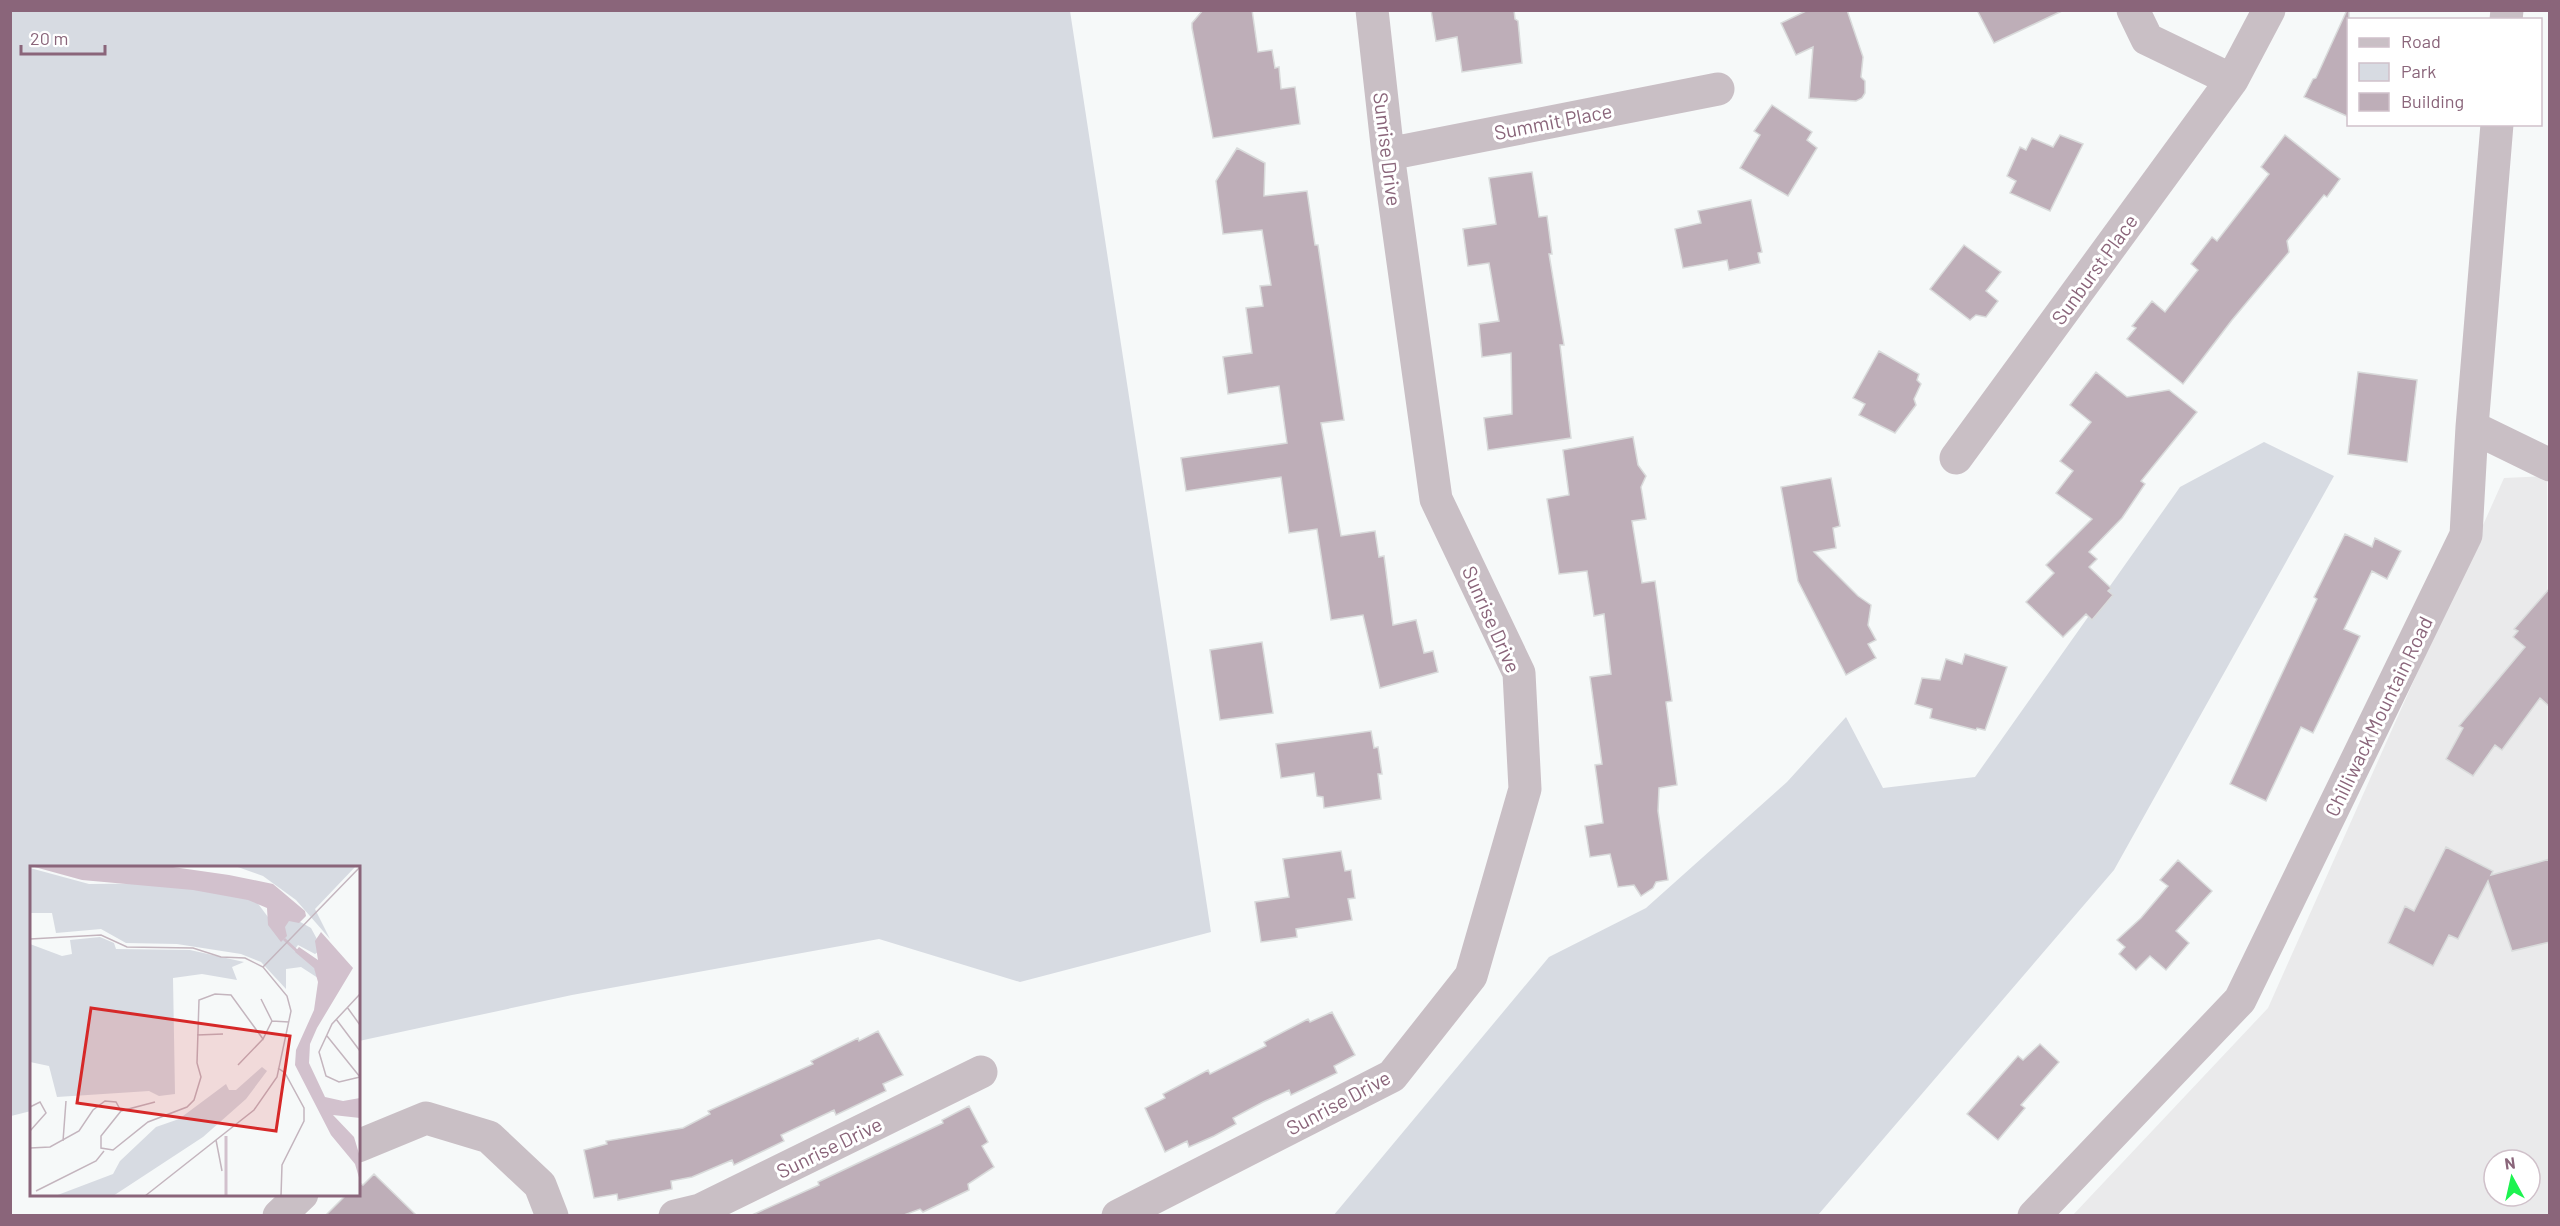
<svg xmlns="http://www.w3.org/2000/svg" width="2560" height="1226" font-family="Barlow,sans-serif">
	<rect width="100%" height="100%" fill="#f6f9f9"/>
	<path fill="#eaeaeb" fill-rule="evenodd" d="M 2547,476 L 2549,1215 L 2072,1216 L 2268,1008 L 2504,478 ZM 2494,1160 L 2530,1160 L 2530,1196 L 2494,1196 Z"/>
	<path fill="#d7dbe2" d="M 10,11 L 1070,11 L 1211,932 L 1020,982 L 879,939 L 572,995 L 359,1041 L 358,868 L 32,868 L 31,1111 L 11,1116 Z
		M 2264,442 L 2334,476 L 2114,870 L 1818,1215 L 1333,1216 L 1549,957 L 1646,908 L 1787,782 L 1846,717 L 1883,788 L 1975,777 L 2180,487 Z"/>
	<path fill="#beaeb8" stroke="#d9dbdb" stroke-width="1.5" d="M 1203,10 L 1252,10 L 1258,52 L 1272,50 L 1275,68 L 1279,67 L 1281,89 L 1295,87 L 1300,124 L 1213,138 L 1192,28 L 1192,23 Z
		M 1431,10 L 1514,10 L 1515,19 L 1518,21 L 1522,63 L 1462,72 L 1457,37 L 1436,41 Z
		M 1808,10 L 1847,10 L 1863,57 L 1861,77 L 1865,81 L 1865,93 L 1862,98 L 1856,101 L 1809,98 L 1813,47 L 1796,55 L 1781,23 Z
		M 1977,10 L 2064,10 L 1994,43 Z
		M 2347,10 L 2349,10 L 2349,117 L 2304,97 L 2313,79 L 2316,78 Z
		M 1772,105 L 1812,132 L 1807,140 L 1817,148 L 1788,196 L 1740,168 L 1760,135 L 1754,131 Z
		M 2060,135 L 2083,144 L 2050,211 L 2010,193 L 2016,181 L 2007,176 L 2020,147 L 2026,150 L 2032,138 L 2053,147 Z
		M 2285,135 L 2340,179 L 2327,197 L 2324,195 L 2287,241 L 2289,252 L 2232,320 L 2183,384 L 2127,339 L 2136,328 L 2132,326 L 2152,301 L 2165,312 L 2198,270 L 2191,264 L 2212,237 L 2217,241 L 2269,174 L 2261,167 Z
		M 1237,148 L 1265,163 L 1264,196 L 1307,191 L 1315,245 L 1318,245 L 1344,420 L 1321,423 L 1341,536 L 1375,531 L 1379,557 L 1384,556 L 1393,625 L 1416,620 L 1424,653 L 1433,651 L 1438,672 L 1380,688 L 1363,615 L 1331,620 L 1317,529 L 1289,533 L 1281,477 L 1186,491 L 1181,458 L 1287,443 L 1279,386 L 1228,394 L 1223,357 L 1252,353 L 1246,308 L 1263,306 L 1260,286 L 1271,285 L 1262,230 L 1223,234 L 1216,181 Z
		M 1532,172 L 1539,217 L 1547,216 L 1552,254 L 1549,254 L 1564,345 L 1560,345 L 1571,438 L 1488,450 L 1484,418 L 1512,414 L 1511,353 L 1482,357 L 1479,324 L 1499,321 L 1489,263 L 1468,266 L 1463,229 L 1496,224 L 1489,178 Z
		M 1751,200 L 1762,252 L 1758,253 L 1760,263 L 1729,270 L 1727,260 L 1683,268 L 1675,229 L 1701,223 L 1698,211 Z
		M 1964,245 L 2001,272 L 1986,291 L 1998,301 L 1986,317 L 1976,315 L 1970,320 L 1930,289 Z
		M 1879,351 L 1919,374 L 1917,380 L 1921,384 L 1914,399 L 1916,405 L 1895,433 L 1859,415 L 1865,404 L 1853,398 Z
		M 2096,372 L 2127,397 L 2169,390 L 2197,412 L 2141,481 L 2145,484 L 2122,518 L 2089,552 L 2097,559 L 2089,567 L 2111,588 L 2108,591 L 2113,595 L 2092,620 L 2086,614 L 2063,637 L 2026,602 L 2054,573 L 2046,565 L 2092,519 L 2056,493 L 2073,471 L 2060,461 L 2091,422 L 2070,405 Z
		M 2358,372 L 2417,380 L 2407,462 L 2348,454 Z
		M 1633,437 L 1638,465 L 1646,476 L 1641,487 L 1646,519 L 1632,521 L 1642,583 L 1655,581 L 1672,701 L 1666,702 L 1677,785 L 1659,788 L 1658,811 L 1668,880 L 1656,882 L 1653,888 L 1641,896 L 1634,885 L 1618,887 L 1610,854 L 1590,857 L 1585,826 L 1603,823 L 1595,765 L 1602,764 L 1590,677 L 1611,674 L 1604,614 L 1594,616 L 1587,571 L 1559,574 L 1547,499 L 1569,495 L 1563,450 Z
		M 1831,478 L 1840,526 L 1833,528 L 1836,548 L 1814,552 L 1858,596 L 1871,605 L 1868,625 L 1876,640 L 1868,644 L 1876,658 L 1846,675 L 1798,581 L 1781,487 Z
		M 2345,534 L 2372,547 L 2375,538 L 2401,551 L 2387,579 L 2372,571 L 2344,629 L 2360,636 L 2313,733 L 2301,727 L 2266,801 L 2230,784 L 2317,599 L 2314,597 Z
		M 2550,588 L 2550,707 L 2540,698 L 2502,750 L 2495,745 L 2473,776 L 2446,759 L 2463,728 L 2459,726 L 2525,647 L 2513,637 L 2518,631 L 2514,629 Z
		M 1262,642 L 1273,713 L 1220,720 L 1210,650 Z
		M 1965,654 L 2007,667 L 1985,730 L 1977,728 L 1976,730 L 1930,718 L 1932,709 L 1915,704 L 1922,678 L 1940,680 L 1946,659 L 1962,664 Z
		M 1371,731 L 1374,748 L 1378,747 L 1382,774 L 1378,774 L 1381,799 L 1324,808 L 1323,797 L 1317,796 L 1314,773 L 1281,778 L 1276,744 Z
		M 2446,847 L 2493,871 L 2491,875 L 2550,859 L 2550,942 L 2512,951 L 2488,881 L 2458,939 L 2449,935 L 2433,966 L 2388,943 L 2405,906 L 2414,911 Z
		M 1341,851 L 1345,871 L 1351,870 L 1355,898 L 1348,899 L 1352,920 L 1296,929 L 1297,937 L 1261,942 L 1255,902 L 1289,897 L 1283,859 Z
		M 2178,860 L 2212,891 L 2176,931 L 2189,943 L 2166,970 L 2150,956 L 2136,970 L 2119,954 L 2125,947 L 2117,940 L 2141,918 L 2168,886 L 2160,880 Z
		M 1332,1012 L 1355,1055 L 1334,1066 L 1337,1073 L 1291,1095 L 1289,1090 L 1263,1102 L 1233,1118 L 1236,1124 L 1214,1136 L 1189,1147 L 1187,1141 L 1165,1152 L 1145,1108 L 1165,1098 L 1163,1094 L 1208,1070 L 1210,1074 L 1266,1046 L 1264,1042 L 1308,1019 L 1310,1022 Z
		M 878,1031 L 903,1075 L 883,1084 L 886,1091 L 836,1115 L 834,1110 L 781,1135 L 784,1141 L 734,1165 L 732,1160 L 692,1177 L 671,1181 L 672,1189 L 618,1200 L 617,1194 L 594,1198 L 584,1150 L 607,1144 L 606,1141 L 683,1128 L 710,1114 L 708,1111 L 813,1064 L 811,1061 L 858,1038 L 859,1041 Z
		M 2040,1044 L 2059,1062 L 2021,1105 L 2025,1108 L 1998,1140 L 1967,1114 L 2018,1056 L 2023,1060 Z
		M 969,1106 L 988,1142 L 982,1146 L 994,1167 L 968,1184 L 969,1190 L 923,1212 L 920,1209 L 904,1215 L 752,1215 L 819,1185 L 818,1182 L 943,1123 L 942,1120 Z
		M 374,1174 L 416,1215 L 326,1215 L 347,1194 L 358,1194 L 358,1182 L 363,1185 Z"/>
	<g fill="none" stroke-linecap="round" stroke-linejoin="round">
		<path stroke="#c9bfc5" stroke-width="33" d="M 2133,10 L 2147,39 L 2232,80 L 2269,10
			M 2506,20 L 2507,10
			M 1388,154 L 1718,89
			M 2472,427 L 2550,465
			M 1956,458 L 2232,80
			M 358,1146 L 426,1118 L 489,1137 L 540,1185 L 552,1216
			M 279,1216 L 302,1194
			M 675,1216 L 700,1210 L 981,1072
			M 1118,1216 L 1392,1076 L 1471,976 L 1525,789 L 1519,673 L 1436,499 L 1388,154 L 1372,10
			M 2034,1216 L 2240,1000 L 2466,535 L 2472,427 L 2497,124"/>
	</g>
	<g text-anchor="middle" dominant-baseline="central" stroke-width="6" stroke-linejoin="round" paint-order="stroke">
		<g font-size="20" fill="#8a657a" stroke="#fff">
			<text transform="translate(1553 121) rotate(-11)">Summit Place</text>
			<text transform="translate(1388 149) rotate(83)">Sunrise Drive</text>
			<text transform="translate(2094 269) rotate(-54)">Sunburst Place</text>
			<text transform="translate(1492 619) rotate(66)">Sunrise Drive</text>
			<text transform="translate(2378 716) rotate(-64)">Chilliwack Mountain Road</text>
			<text transform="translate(1338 1102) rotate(-28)">Sunrise Drive</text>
			<text transform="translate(829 1147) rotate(-26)">Sunrise Drive</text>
		</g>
	</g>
	<g transform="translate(30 866)">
		<rect width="330" height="330" fill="#f6f9f9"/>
		<path d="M 205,0 L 326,0 L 285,43 L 300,73 L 266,34 L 233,10 ZM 0,2 L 59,18 L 159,17 L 226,35 L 244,59 L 265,53 L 281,62 L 288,75 L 288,86 L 285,88 L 268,79 L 265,83 L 284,101 L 288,112 L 271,101 L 256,103 L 256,123 L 231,96 L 211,88 L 147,78 L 96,77 L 71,63 L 26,67 L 22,47 L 0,47 ZM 70,71 L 84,77 L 86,83 L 160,84 L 214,96 L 202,101 L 207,114 L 172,108 L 143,112 L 145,228 L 129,230 L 119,225 L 27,231 L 19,200 L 0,196 L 0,78 L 32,90 L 42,88 L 40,74 ZM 232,201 L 237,205 L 216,233 L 173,271 L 83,330 L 25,330 L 83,308 L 90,295 L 126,261 L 149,253 L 196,218 L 199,224 L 206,224 Z" fill="#d7dbe2"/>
		<path d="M 1,0 L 136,0 L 199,9 L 243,18 L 275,45 L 276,50 L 269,57 L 259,55 L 255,61 L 257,70 L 251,76 L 238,59 L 237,42 L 218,34 L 163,24 L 52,14 ZM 291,66 L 323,102 L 287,162 L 280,178 L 279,197 L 295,231 L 313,235 L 330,232 L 330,252 L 303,249 L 324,271 L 330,291 L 330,315 L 325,298 L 301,269 L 265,199 L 266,184 L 284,144 L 288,116 L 284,102 L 265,86 L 269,81 L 288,94 L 285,75 Z" fill="#d2c1cd"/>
		<path fill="none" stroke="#d2c1cd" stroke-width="3" d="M 254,73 L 268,86M 196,270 L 196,330"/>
		<path fill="none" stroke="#c4b5be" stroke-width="1.5" d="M 0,73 L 71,69 L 97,81 L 163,82 L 191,91 L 215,92 L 233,101 L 257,130 L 261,145 L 247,211 L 224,244 L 115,330M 233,101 L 330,1M 330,128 L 302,158 L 289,186 L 296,210 L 309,216 L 330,211M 231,133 L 242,155M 317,141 L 330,159M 306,153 L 330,185M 167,169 L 193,168M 297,170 L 330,211M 208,199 L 233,173M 248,202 L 255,207 L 274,242 L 274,255 L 252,299 L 251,330M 125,236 L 91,245 L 71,270 L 71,282 L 83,284 L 118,256 L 157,241 L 164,234 L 171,211 L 167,197 L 169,134 L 185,128 L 201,129 L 233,173 L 242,155 L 259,156M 0,241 L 10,236 L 16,247 L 0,265M 186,274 L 192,305M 33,275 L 36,235M 0,282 L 20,281 L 49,265 L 63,244 L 75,235 L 86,236 L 91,245M 6,325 L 66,295 L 74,285"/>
		<path fill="#d62828" fill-opacity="0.15" stroke="#d62828" stroke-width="3" d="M 61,142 L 260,170 L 246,265 L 47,237 Z"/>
		<rect width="330" height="330" fill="none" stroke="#8a657a" stroke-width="3"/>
	</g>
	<rect width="2560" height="1226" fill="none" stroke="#8a657a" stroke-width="24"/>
	<rect x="2347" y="18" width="195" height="108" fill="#ffffff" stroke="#d0c1ca" stroke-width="1.5"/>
	<rect x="2359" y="38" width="30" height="9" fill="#c9bfc5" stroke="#d0c1ca" stroke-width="1.5"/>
	<text x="2401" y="48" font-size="18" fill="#8a657a">Road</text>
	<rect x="2359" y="63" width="30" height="18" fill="#d7dbe2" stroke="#d0c1ca" stroke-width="1.5"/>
	<text x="2401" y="78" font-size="18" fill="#8a657a">Park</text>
	<rect x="2359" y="93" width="30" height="18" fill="#beaeb8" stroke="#d0c1ca" stroke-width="1.5"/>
	<text x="2401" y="108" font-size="18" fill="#8a657a">Building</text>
	<g transform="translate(2512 1178) rotate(352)"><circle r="28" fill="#ffffff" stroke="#d0c1ca" stroke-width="1.5"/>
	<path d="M0-4.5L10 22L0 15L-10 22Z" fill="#1df350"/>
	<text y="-9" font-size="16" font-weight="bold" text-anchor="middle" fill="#8a657a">N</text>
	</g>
	<path d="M21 45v9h84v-9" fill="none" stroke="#8a657a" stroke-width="3"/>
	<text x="30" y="45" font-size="18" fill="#8a657a" stroke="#ffffff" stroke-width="4.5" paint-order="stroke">20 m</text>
</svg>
